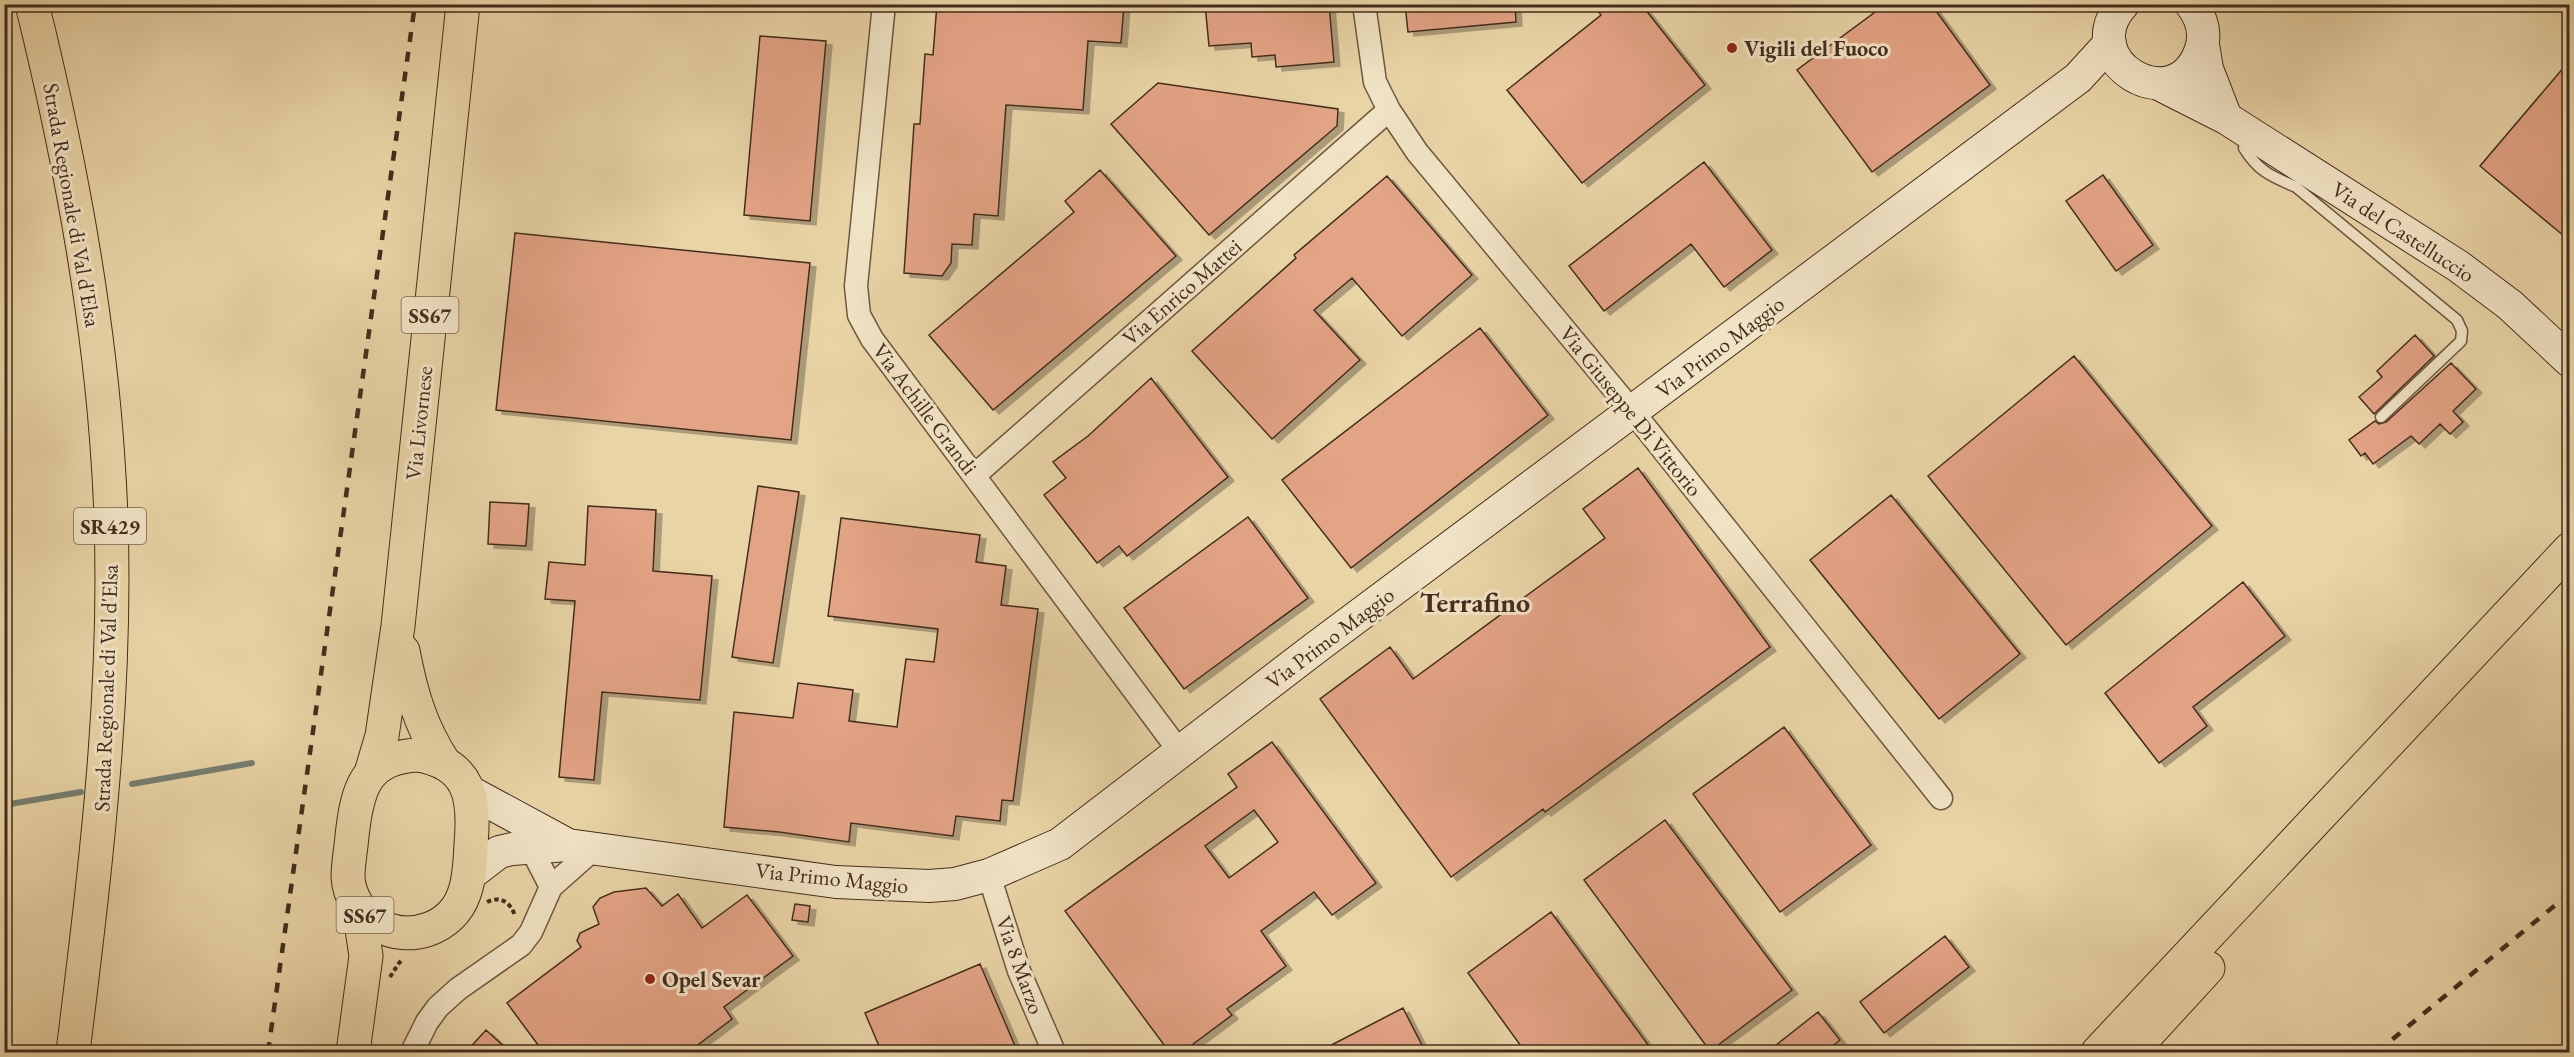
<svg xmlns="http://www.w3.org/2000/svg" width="2574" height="1057" font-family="'EB Garamond',serif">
	<defs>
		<filter id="shadow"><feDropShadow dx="6" dy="4" stdDeviation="0" flood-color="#0004"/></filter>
	</defs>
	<rect width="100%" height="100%" fill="#e9d4a6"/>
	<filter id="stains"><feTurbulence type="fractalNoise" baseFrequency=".00333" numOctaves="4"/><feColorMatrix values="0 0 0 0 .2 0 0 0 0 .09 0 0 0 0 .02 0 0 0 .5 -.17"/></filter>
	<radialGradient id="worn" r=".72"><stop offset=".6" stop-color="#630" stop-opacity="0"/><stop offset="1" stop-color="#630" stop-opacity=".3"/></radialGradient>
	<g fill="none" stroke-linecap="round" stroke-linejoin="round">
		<path stroke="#758072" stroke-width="6" d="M 132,784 L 252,763
			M 4,805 L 81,792"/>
	</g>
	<path fill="#e3a385" stroke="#432d1e" stroke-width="1.5" fill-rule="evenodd" filter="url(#shadow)" d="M 937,4 L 1124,4 L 1121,43 L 1088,41 L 1083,110 L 1006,105 L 998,216 L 974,214 L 972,245 L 952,244 L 951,263 L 942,276 L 904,273 L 914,124 L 920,124 L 925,54 L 933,55 Z
		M 1205,4 L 1329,4 L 1334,62 L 1276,67 L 1275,55 L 1252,57 L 1251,43 L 1209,46 Z
		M 1405,4 L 1515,4 L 1516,22 L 1408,32 Z
		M 1593,4 L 1641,4 L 1705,85 L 1582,183 L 1507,90 L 1601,15 Z
		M 1886,4 L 1931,4 L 1990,85 L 1872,172 L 1797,70 Z
		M 760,36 L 826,41 L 810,221 L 744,215 Z
		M 2570,60 L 2570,241 L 2480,166 Z
		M 1158,83 L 1338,109 L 1337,126 L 1209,235 L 1111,124 Z
		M 1704,162 L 1772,250 L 1724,287 L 1691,244 L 1604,311 L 1569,266 Z
		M 1100,170 L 1176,256 L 993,410 L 929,335 L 1074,212 L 1065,201 Z
		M 2103,175 L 2153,245 L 2116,271 L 2066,201 Z
		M 1387,176 L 1472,275 L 1402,336 L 1352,278 L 1314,310 L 1360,360 L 1272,439 L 1192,351 L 1296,258 L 1294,255 Z
		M 515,233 L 810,263 L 791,440 L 496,410 Z
		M 1480,328 L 1548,415 L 1351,568 L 1282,480 Z
		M 2415,335 L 2434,356 L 2374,414 L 2359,397 L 2382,377 L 2377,371 Z
		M 2074,356 L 2212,526 L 2066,645 L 1928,476 Z
		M 2451,363 L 2476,389 L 2453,411 L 2463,422 L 2450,434 L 2440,424 L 2419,444 L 2411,436 L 2373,464 L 2365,453 L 2361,456 L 2349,440 L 2375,421 L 2379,424 L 2386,422 Z
		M 1151,378 L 1228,477 L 1127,556 L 1119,546 L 1097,563 L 1044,495 L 1066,478 L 1053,462 L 1088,436 Z
		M 1638,468 L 1770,647 L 1545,812 L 1543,809 L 1451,877 L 1320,699 L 1390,647 L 1413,679 L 1605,538 L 1583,509 Z
		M 758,486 L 799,492 L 773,663 L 732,657 Z
		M 1891,495 L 2020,654 L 1939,719 L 1810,560 Z
		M 490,502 L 529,504 L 526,546 L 488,544 Z
		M 588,506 L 656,510 L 653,571 L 712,576 L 700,700 L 602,692 L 594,780 L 559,777 L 575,601 L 545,599 L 549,562 L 585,565 Z
		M 1248,517 L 1308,598 L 1184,689 L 1124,608 Z
		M 841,518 L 980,535 L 976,562 L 1006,566 L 1001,605 L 1038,609 L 1013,801 L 1002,800 L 1000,821 L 956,816 L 953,836 L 851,823 L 849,842 L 779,832 L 724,827 L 734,712 L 793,718 L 798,683 L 853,690 L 849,721 L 897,727 L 906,659 L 934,662 L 938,629 L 828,616 Z
		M 2243,582 L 2285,636 L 2193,707 L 2207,726 L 2159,763 L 2105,693 Z
		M 1784,727 L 1871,845 L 1780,912 L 1693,794 Z
		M 1272,742 L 1376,883 L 1332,915 L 1314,892 L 1261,931 L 1286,966 L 1227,1009 L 1232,1015 L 1181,1053 L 1170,1053 L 1065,911 L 1237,787 L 1228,774 ZM 1254,810 L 1278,842 L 1229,878 L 1205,846 Z
		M 1665,820 L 1792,990 L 1710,1051 L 1584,880 Z
		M 646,888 L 662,906 L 678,894 L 702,928 L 747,895 L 793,956 L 724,1007 L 732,1019 L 687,1053 L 544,1053 L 507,1003 L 581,947 L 577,941 L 580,933 L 599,924 L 593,907 L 600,898 L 614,892 Z
		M 795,904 L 810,906 L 808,922 L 792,920 Z
		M 1551,912 L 1654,1053 L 1526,1053 L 1468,973 Z
		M 1945,936 L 1969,967 L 1884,1033 L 1860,1002 Z
		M 980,964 L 1018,1053 L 882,1053 L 865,1013 Z
		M 1403,1008 L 1426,1053 L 1316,1053 Z
		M 1818,1012 L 1840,1040 L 1824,1053 L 1766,1053 Z
		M 486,1030 L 511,1053 L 465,1053 Z"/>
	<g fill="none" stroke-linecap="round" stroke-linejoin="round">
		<g stroke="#6c5740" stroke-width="13">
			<path id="lane" d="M 2247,135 L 2244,148 C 2259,172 2271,176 2296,187 L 2457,320 L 2462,331 L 2461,341 L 2381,417"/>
		</g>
		<g stroke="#6c5740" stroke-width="25">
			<path id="street" d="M 884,4 L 856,286 L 859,315 L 872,339 L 1180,752
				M 1364,4 L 1375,82 L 1389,110 L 1417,152 L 1633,412 L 1941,798
				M 975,475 L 1389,110
				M 531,848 L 551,887
				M 989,875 L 1019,971 L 1054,1052
				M 412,1052 L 427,1022 L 438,1007 L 458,989 L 521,945 L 531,932 L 551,887 L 595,848"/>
		</g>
		<g stroke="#432d1e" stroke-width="34">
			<path id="secondary" d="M 2123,4 C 2072,60 2174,122 2200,52 C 2207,34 2202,18 2191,4
				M 2203,45 L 2207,69 L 2226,118
				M 2157,83 L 2226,118 L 2458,266 L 2510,305 L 2570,361
				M 470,792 L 568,845
				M 469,875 L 499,852 L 512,849 L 568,845 L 836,882 L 929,886 L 955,884 L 989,875 L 1060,844 L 1314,649 L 2078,78 L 2110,43"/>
		</g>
		<g stroke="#432d1e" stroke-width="35">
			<path id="primary" d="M 32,4 C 69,154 98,306 108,460 C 122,658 97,856 73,1052
				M 403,651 C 411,693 421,728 445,764
				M 418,755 C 471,764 475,799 471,844 C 470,861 470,878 464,894 C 452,929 409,943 378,925 C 361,916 349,896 348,877 C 348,863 351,849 352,836 C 357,790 365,757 418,755 Z
				M 371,773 L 382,736 L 398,626 L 463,4
				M 353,1052 L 366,956 L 359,909"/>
		</g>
		<g stroke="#432d1e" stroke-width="35">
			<path id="highway" d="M 2098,1052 L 2570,549
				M 2131,1052 L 2208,968"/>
		</g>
		<path stroke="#432d1e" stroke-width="4" stroke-dasharray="4.5 3" stroke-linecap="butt" d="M 487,902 C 501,895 511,903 515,916
			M 390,977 L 399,963 L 403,959"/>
		<use href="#lane" stroke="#f1e3c5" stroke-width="10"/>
		<use href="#street" stroke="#f1e3c5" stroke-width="22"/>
		<use href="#secondary" stroke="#f1e3c5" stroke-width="32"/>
		<use href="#primary" stroke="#e9d4a6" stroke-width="33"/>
		<use href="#highway" stroke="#e9d4a6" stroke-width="33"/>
		<path stroke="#432d1e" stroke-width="4.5" stroke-dasharray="10 10" stroke-linecap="butt" d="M 268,1052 L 415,4
			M 2377,1052 L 2570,893"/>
	</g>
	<g fill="#8f2418" stroke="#f1e3c5" stroke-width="2">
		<circle cx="1732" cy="48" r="6"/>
		<circle cx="650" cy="979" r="6"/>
	</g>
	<g text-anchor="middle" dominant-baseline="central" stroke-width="6" stroke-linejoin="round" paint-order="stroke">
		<g fill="#f1e3c5" stroke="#776450" stroke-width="1.5">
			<rect x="401.5" y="297" width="57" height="36" rx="4.5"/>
			<rect x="74" y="508" width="72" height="36" rx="4.5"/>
			<rect x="336.5" y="897" width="57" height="36" rx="4.5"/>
		</g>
		<g font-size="21" font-weight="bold" fill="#432d1e">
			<text x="430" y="315">SS67</text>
			<text x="110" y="526">SR429</text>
			<text x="365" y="915">SS67</text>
		</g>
		<g font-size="22" font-weight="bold" fill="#432d1e" stroke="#f1e3c5" text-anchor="start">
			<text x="1744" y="48">Vigili del Fuoco</text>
			<text x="662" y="979">Opel Sevar</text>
		</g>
		<g font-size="22" fill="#432d1e" stroke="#f1e3c5">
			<text transform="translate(72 205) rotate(80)">Strada Regionale di Val d'Elsa</text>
			<text transform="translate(2403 232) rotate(33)">Via del Castelluccio</text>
			<text transform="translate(1182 292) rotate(-41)">Via Enrico Mattei</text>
			<text transform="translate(1720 347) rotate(-37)">Via Primo Maggio</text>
			<text transform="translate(925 409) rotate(53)">Via Achille Grandi</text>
			<text transform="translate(1631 411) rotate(51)">Via Giuseppe Di Vittorio</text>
			<text transform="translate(419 423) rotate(-84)">Via Livornese</text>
			<text transform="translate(1330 638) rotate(-37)">Via Primo Maggio</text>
			<text transform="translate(106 688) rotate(-88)">Strada Regionale di Val d'Elsa</text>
			<text transform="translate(832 878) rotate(6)">Via Primo Maggio</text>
			<text transform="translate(1020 965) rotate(70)">Via 8 Marzo</text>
		</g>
		<g font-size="28" font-weight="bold" fill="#432d1e" stroke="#f1e3c5">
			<text x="1475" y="602">Terrafino</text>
		</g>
	</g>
	<rect width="2574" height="1057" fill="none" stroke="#e9d4a6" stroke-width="24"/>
	<rect x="6" y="6" width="2562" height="1045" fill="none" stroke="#432d1e" stroke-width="3"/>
	<rect x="12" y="12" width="2550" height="1033" fill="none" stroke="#432d1e" stroke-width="1.5"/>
	<rect width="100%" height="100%" filter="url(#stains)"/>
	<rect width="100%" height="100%" fill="url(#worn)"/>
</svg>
